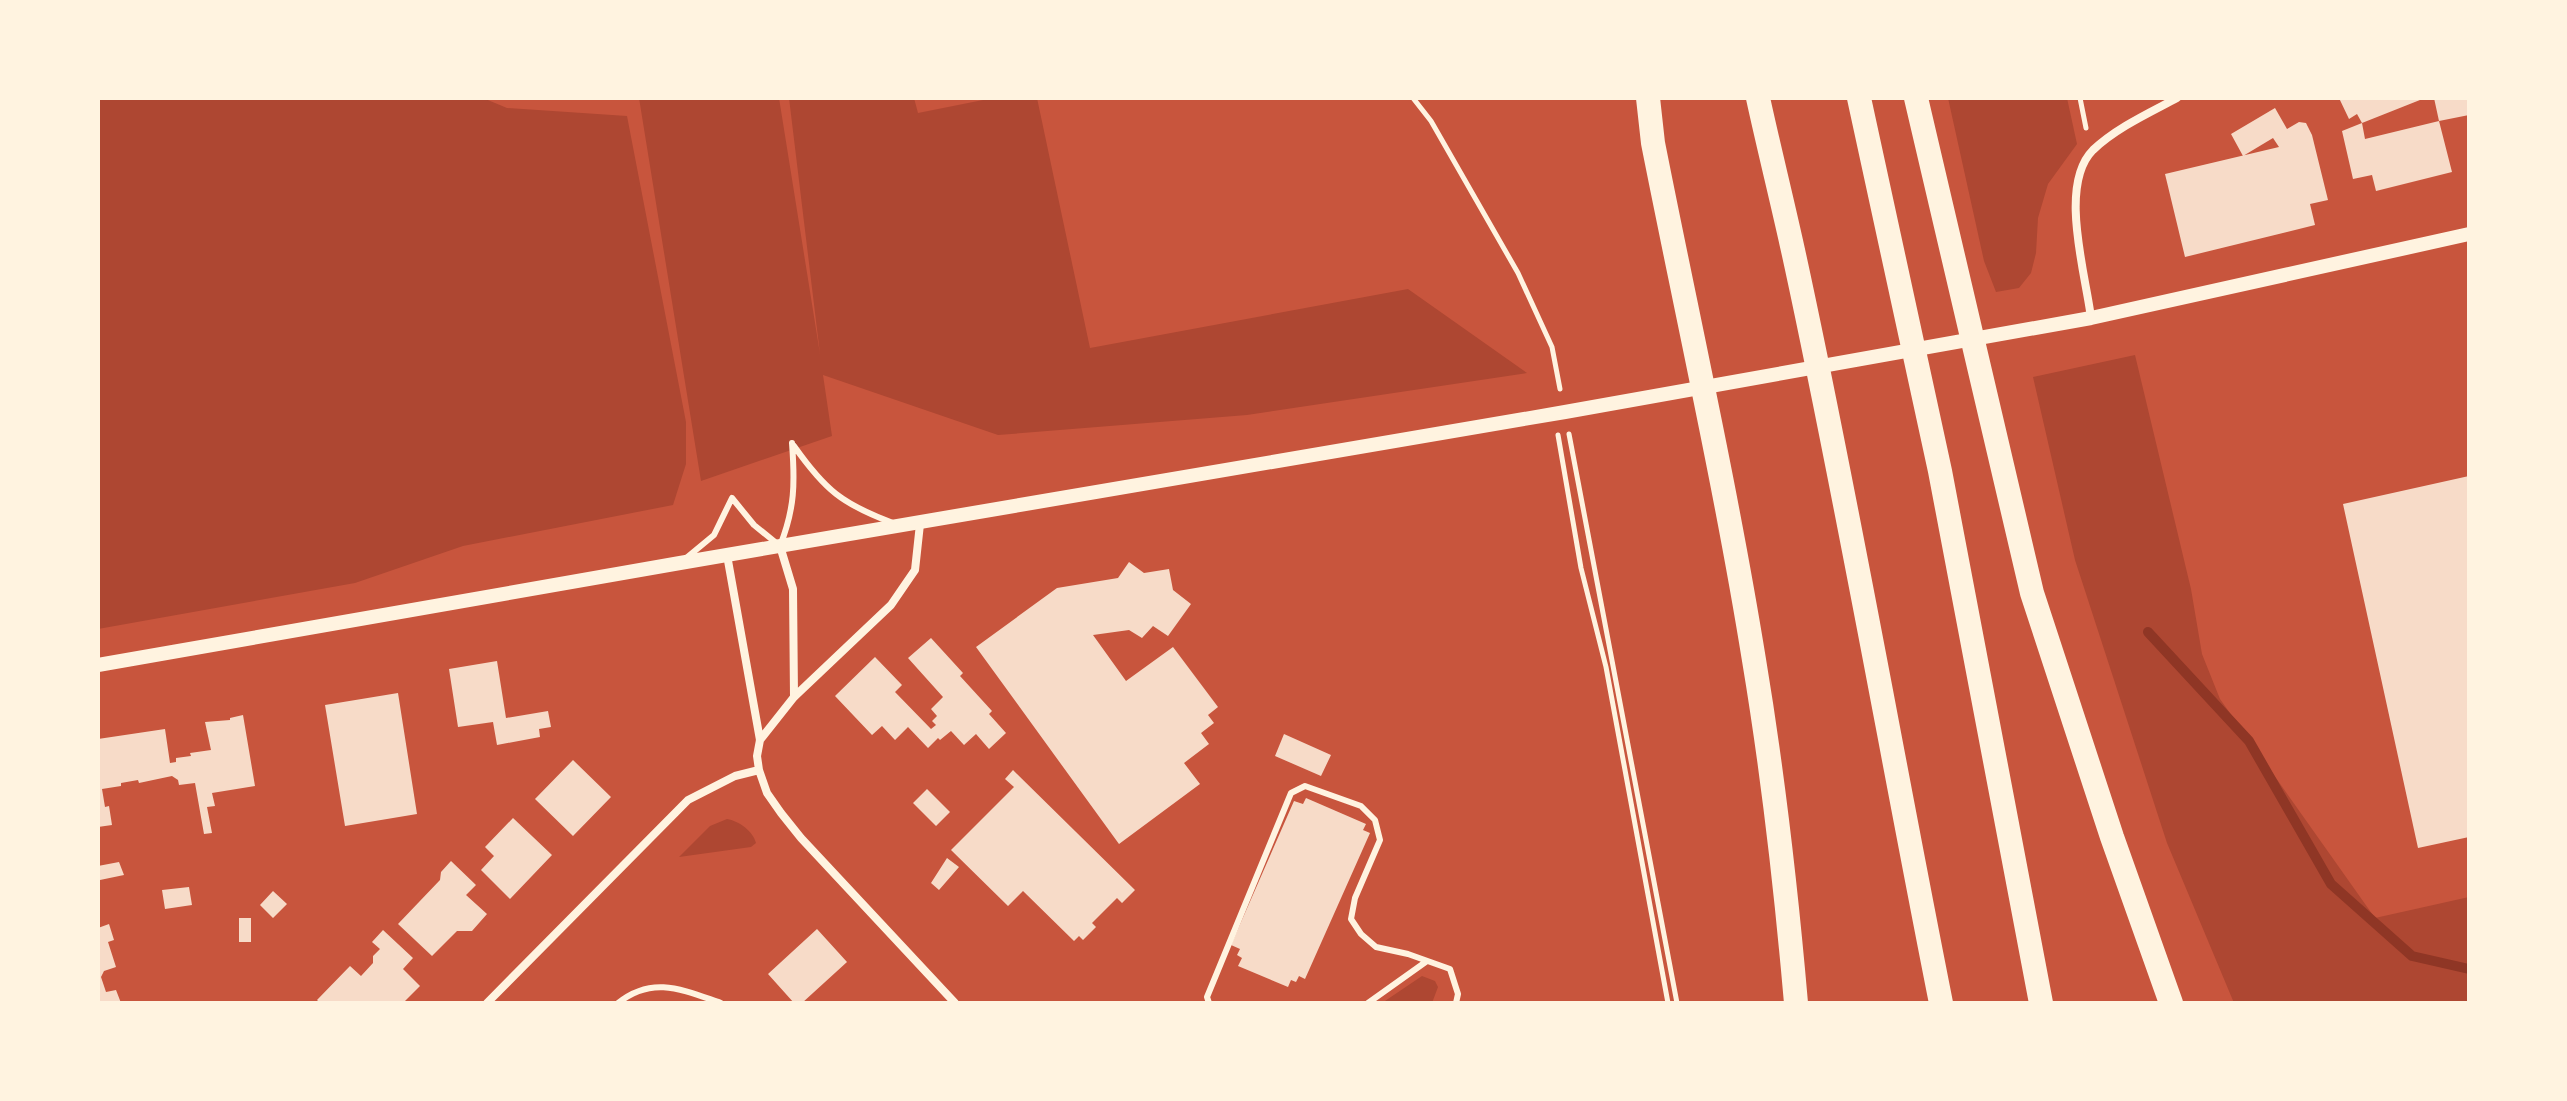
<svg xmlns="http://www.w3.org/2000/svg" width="2567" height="1101" font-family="Raleway,sans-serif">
	<rect width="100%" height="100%" fill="#c8553d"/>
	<path fill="#ae4732" d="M 98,98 L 483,98 L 507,108 L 627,116 L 686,422 L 686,464 L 673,505 L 463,546 L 355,583 L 98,629 Z
		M 639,98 L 779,98 L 820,354 L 789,98 L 914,98 L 918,113 L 993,98 L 1037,98 L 1090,348 L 1408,289 L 1527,373 L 1247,415 L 998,435 L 823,375 L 832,436 L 701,481 Z
		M 1948,98 L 2067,98 L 2077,144 L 2048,184 L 2038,218 L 2036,253 L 2031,273 L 2019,288 L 1996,292 L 1984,261 Z
		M 2135,355 L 2191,589 L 2202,654 L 2220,699 L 2375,918 L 2469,897 L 2469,1003 L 2234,1003 L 2167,843 L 2075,560 L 2033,377 Z
		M 727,819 C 739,821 753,831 756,843 L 751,847 L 679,857 L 710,826 Z
		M 1422,976 L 1435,981 L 1438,987 L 1432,1003 L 1382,1003 Z"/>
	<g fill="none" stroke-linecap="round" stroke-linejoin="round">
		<path stroke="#8f3625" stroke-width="10" d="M 2148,632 L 2249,741 L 2331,884 L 2412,956 L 2469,969"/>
	</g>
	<path fill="#f7dbc8" d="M 2339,98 L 2425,98 L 2362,123 L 2357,114 L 2349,119 Z
		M 2434,98 L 2469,98 L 2469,115 L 2439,121 Z
		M 2275,108 L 2287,129 L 2299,122 L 2306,123 L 2312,135 L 2328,200 L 2310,204 L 2315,225 L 2185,257 L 2165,174 L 2279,147 L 2273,138 L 2243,156 L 2231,134 Z
		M 2439,121 L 2452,172 L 2376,191 L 2372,175 L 2353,179 L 2342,131 L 2362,123 L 2365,139 Z
		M 2469,476 L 2469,837 L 2418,848 L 2343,504 Z
		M 1129,562 L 1144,573 L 1169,569 L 1173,590 L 1191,604 L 1168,636 L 1153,626 L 1142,638 L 1129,630 L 1093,635 L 1126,681 L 1173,647 L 1218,707 L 1208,715 L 1214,723 L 1201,733 L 1209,744 L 1184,763 L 1200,784 L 1119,844 L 976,647 L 1057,588 L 1118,578 Z
		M 931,638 L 963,673 L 960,676 L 992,711 L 989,714 L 1006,733 L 989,749 L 976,734 L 964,745 L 951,731 L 940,740 L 938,738 L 928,748 L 908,727 L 895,740 L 882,726 L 872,735 L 835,696 L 875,657 L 902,685 L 895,692 L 931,729 L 936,725 L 932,721 L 937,716 L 931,709 L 943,697 L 908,658 Z
		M 497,661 L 506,718 L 548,711 L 551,727 L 539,729 L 540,737 L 497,745 L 493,722 L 458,727 L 449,669 Z
		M 398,693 L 417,814 L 345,826 L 325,705 Z
		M 243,715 L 255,786 L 212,793 L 215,806 L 207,807 L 212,833 L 204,834 L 195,783 L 179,785 L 178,780 L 172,776 L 139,783 L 138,780 L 121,783 L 121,786 L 102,789 L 105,807 L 109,806 L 112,825 L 98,827 L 98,739 L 165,729 L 170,763 L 176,762 L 176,758 L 191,756 L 190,753 L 211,750 L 205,722 L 230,720 L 230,718 Z
		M 1284,734 L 1331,755 L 1321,776 L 1275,756 Z
		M 573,760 L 611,797 L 573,836 L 535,799 Z
		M 1013,770 L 1135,890 L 1122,903 L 1117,898 L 1092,923 L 1096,927 L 1083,940 L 1079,936 L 1074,941 L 1023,891 L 1008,906 L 951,850 L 1014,787 L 1005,779 Z
		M 927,789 L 950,812 L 936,826 L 913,803 Z
		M 1306,798 L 1366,824 L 1363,830 L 1370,833 L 1305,979 L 1299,976 L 1296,982 L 1291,980 L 1288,987 L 1238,966 L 1242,958 L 1237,955 L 1240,949 L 1231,945 L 1294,801 L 1303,804 Z
		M 513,818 L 552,855 L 510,899 L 481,870 L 494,856 L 485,847 Z
		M 947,858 L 959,867 L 939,890 L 931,883 Z
		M 451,861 L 476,885 L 466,895 L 487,914 L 472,931 L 457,931 L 432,956 L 398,924 L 440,880 L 441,872 Z
		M 119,862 L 124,875 L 100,880 L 98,866 Z
		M 189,887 L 192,905 L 165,909 L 162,890 Z
		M 273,891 L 287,904 L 273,918 L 260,905 Z
		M 239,918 L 251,918 L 251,942 L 239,942 Z
		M 109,924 L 114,940 L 108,942 L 116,967 L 104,971 L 101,977 L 106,992 L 116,990 L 121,1003 L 98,1003 L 98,928 Z
		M 817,929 L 847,962 L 802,1003 L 794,1003 L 768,974 Z
		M 383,930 L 413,958 L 403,969 L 420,986 L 403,1003 L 320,1003 L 317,1000 L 350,966 L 361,976 L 373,963 L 373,956 L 380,949 L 372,942 Z"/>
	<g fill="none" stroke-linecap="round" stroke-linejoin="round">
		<path stroke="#fff3e0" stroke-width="5" d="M 1413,98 L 1431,121 L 1518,273 L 1552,347 L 1560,389
			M 2080,98 L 2086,128
			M 1569,434 L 1677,1003
			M 1558,435 L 1581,568 L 1606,667 L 1668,1003"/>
		<path stroke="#fff3e0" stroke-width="6" d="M 794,446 C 825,490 842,504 893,523
			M 685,559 L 714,535 L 732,498 L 754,525 L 780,546 C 795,508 795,483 792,443
			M 618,1003 C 653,975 683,990 721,1003
			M 1209,1003 L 1207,997 L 1291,793 L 1305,786 L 1361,806 L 1375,820 L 1380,840 L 1355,898 L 1351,919 L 1361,934 L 1376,947 L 1408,954 L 1450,969 L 1458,994 L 1456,1003
			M 1368,1003 L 1427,961"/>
		<path stroke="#fff3e0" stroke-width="8" d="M 2091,318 C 2086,275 2058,185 2093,150 C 2116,128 2149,113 2177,98
			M 780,546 L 793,589 L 794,697
			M 727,555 L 760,740 L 757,756 L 759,770 L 767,793 L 781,813 L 801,838 L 955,1003
			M 760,740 L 794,697 L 891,605 L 915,570 L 920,524
			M 487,1003 L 688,800 L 735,776 L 759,770"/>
		<path stroke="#fff3e0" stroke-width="14" d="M 98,665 L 680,563 L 1565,412 L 2091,318 L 2469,234"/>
		<path stroke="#fff3e0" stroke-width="24" d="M 1648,98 L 1653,143 C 1687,315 1726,487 1754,660 C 1773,774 1786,888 1796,1003
			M 1758,98 C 1770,153 1784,208 1796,264 C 1849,509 1892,757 1941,1003
			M 1859,98 L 1940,471 L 2041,1003
			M 1916,98 L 2032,593 L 2112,837 L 2171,1003"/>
	</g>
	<rect width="2567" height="1101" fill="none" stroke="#fff3e0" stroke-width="200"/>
</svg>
